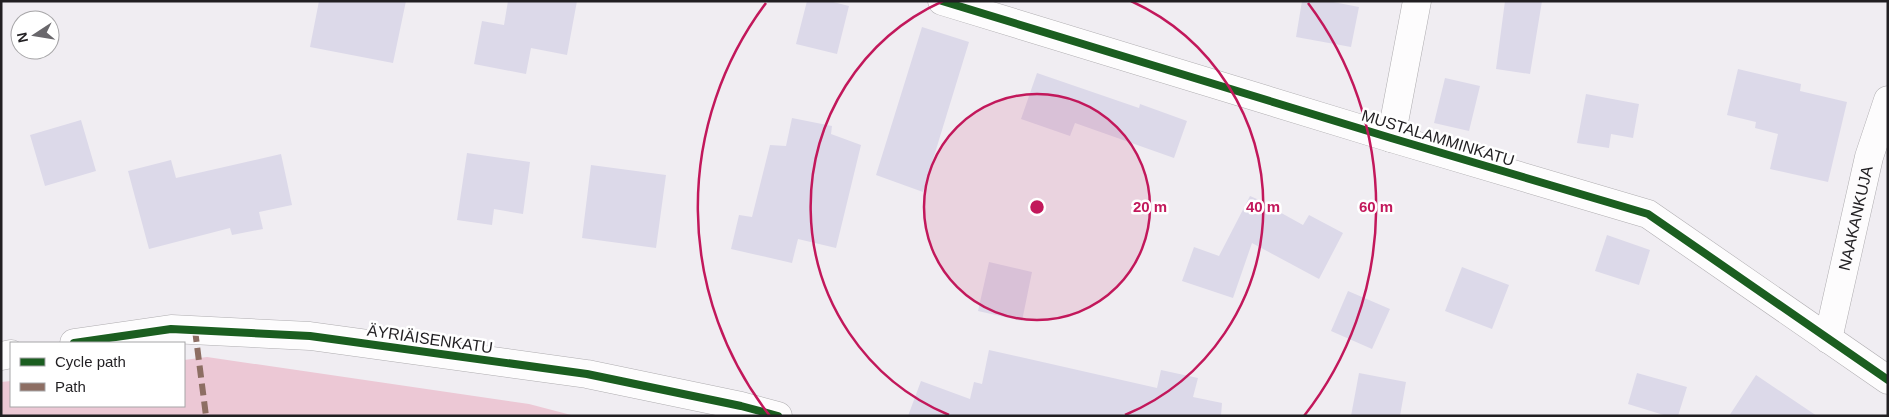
<svg xmlns="http://www.w3.org/2000/svg" width="1889" height="417" font-family="Arial,sans-serif">
	<rect width="100%" height="100%" fill="#f0edf2"/>
	<path fill="#ecc8d5" d="M 207,357 L 529,404 L 575,416 L 1,416 L 1,382 L 11,381 L 11,406 L 184,406 L 184,360 Z"/>
	<path fill="#dcd9e9" d="M 319,1 L 406,1 L 393,63 L 310,47 Z
		M 508,1 L 577,1 L 567,55 L 531,48 L 526,74 L 474,64 L 482,21 L 504,25 Z
		M 807,1 L 829,1 L 849,6 L 837,54 L 796,44 Z
		M 1302,1 L 1328,1 L 1359,7 L 1351,47 L 1296,37 Z
		M 1505,1 L 1542,1 L 1530,74 L 1496,69 Z
		M 922,27 L 969,42 L 923,192 L 876,175 Z
		M 1738,69 L 1801,84 L 1800,91 L 1847,102 L 1828,182 L 1770,169 L 1778,134 L 1755,128 L 1756,122 L 1727,115 Z
		M 1037,73 L 1139,108 L 1140,104 L 1187,121 L 1174,158 L 1075,123 L 1070,136 L 1021,119 Z
		M 1445,78 L 1480,86 L 1469,131 L 1434,123 Z
		M 1586,94 L 1639,104 L 1633,138 L 1611,134 L 1609,148 L 1577,143 Z
		M 792,118 L 832,126 L 831,134 L 861,145 L 836,248 L 798,239 L 792,263 L 731,249 L 739,215 L 752,217 L 770,145 L 786,146 Z
		M 81,120 L 96,171 L 45,186 L 30,135 Z
		M 467,153 L 530,162 L 523,214 L 494,209 L 492,225 L 457,220 Z
		M 281,154 L 292,205 L 259,212 L 263,229 L 232,235 L 230,228 L 149,249 L 128,171 L 171,160 L 176,178 Z
		M 591,165 L 666,175 L 656,248 L 582,238 Z
		M 1250,196 L 1266,203 L 1265,204 L 1303,225 L 1309,215 L 1343,233 L 1319,279 L 1252,243 L 1233,298 L 1182,281 L 1194,247 L 1219,256 Z
		M 1607,235 L 1650,250 L 1639,285 L 1595,271 Z
		M 989,262 L 1032,272 L 1022,321 L 978,311 Z
		M 1462,267 L 1509,285 L 1492,329 L 1445,311 Z
		M 1348,291 L 1390,309 L 1372,349 L 1331,331 Z
		M 989,350 L 1157,388 L 1161,370 L 1198,378 L 1193,397 L 1222,403 L 1221,416 L 908,416 L 921,381 L 970,399 L 974,382 L 982,384 Z
		M 1359,373 L 1406,382 L 1400,416 L 1351,416 Z
		M 1637,373 L 1687,387 L 1678,416 L 1667,416 L 1628,404 Z
		M 1756,375 L 1817,416 L 1729,416 Z"/>
	<g fill="none" stroke-linecap="round" stroke-linejoin="round">
		<g stroke="#afadb0" stroke-width="29">
			<g id="minor">
				<path d="M 942,1 L 1391,138 L 1648,214 L 1888,380"/>
				<path d="M 1391,138 L 1417,1"/>
				<path id="s1" d="M 1828,339 L 1869,157 L 1888,100"/>
				<path d="M 74,343 L 171,329 L 310,336 L 587,374 L 741,406 L 778,416"/>
				<path d="M 1,356 L 11,354"/>
			</g>
		</g>
		<use href="#minor" stroke="#fdfcfd" stroke-width="28"/>
		<path stroke="#8d6e63" stroke-width="6" stroke-dasharray="12 6" stroke-linecap="butt" d="M 195,330 L 206,416"/>
		<g stroke="#fff" stroke-width="11">
			<path id="cycleway" d="M 942,1 L 1391,138 L 1648,214 L 1888,380
				M 74,343 L 171,329 L 310,336 L 587,374 L 741,406 L 778,416"/>
		</g>
		<use href="#cycleway" stroke="#1b5e20" stroke-width="8"/>
	</g>
	<circle cx="1037" cy="207" r="113" fill="#c2185b" fill-opacity=".12"/>
	<g fill="none" stroke="#c2185b" stroke-width="2.5">
		<circle cx="1037" cy="207" r="113"/>
		<path d="M949 415A226 226 0 0 1 943 1M1131 1A226 226 0 0 1 1125 415"/>
		<path d="M770 416A339 339 0 0 1 766 3M1308 3A339 339 0 0 1 1304 416"/>
	</g>
	<g text-anchor="middle" dominant-baseline="central" stroke-width="5" stroke-linejoin="round" paint-order="stroke">
		<g font-size="16" fill="#211f22" stroke="#fff">
			<text transform="translate(1438 138) rotate(17)">MUSTALAMMINKATU</text>
			<text stroke="none"><textPath href="#s1" startOffset="124">NAAKANKUJA</textPath></text>
			<text transform="translate(430 339) rotate(8)">ÄYRIÄISENKATU</text>
		</g>
	</g>
	<circle cx="1037" cy="207" r="8" fill="#c2185b" stroke="#fff" stroke-width="2.5"/>
	<g font-size="15" text-anchor="middle" font-weight="bold" fill="#c2185b" stroke="#fff" stroke-width="5" stroke-linejoin="round" paint-order="stroke">
		<text x="1150" y="212">20 m</text>
		<text x="1263" y="212">40 m</text>
		<text x="1376" y="212">60 m</text>
	</g>
	<rect width="1889" height="417" fill="none" stroke="#211f22" stroke-width="5"/>
	<rect x="10" y="342" width="175" height="65" fill="#ffffff" stroke="#a6a5a7"/>
	<rect x="20" y="358" width="25" height="8" fill="#1b5e20" stroke="#a6a5a7"/>
	<text x="55" y="367" font-size="15" fill="#211f22">Cycle path</text>
	<rect x="20" y="383" width="25" height="8" fill="#8d6e63" stroke="#a6a5a7"/>
	<text x="55" y="392" font-size="15" fill="#211f22">Path</text>
	<g transform="translate(35 35) rotate(258)"><circle r="24" fill="#ffffff" stroke="#a6a5a7"/>
	<path d="M0-4L9 19L0 12L-9 19Z" fill="#69676b"/>
	<text y="-8" font-size="14" font-weight="bold" text-anchor="middle" fill="#211f22">N</text>
	</g>
</svg>
